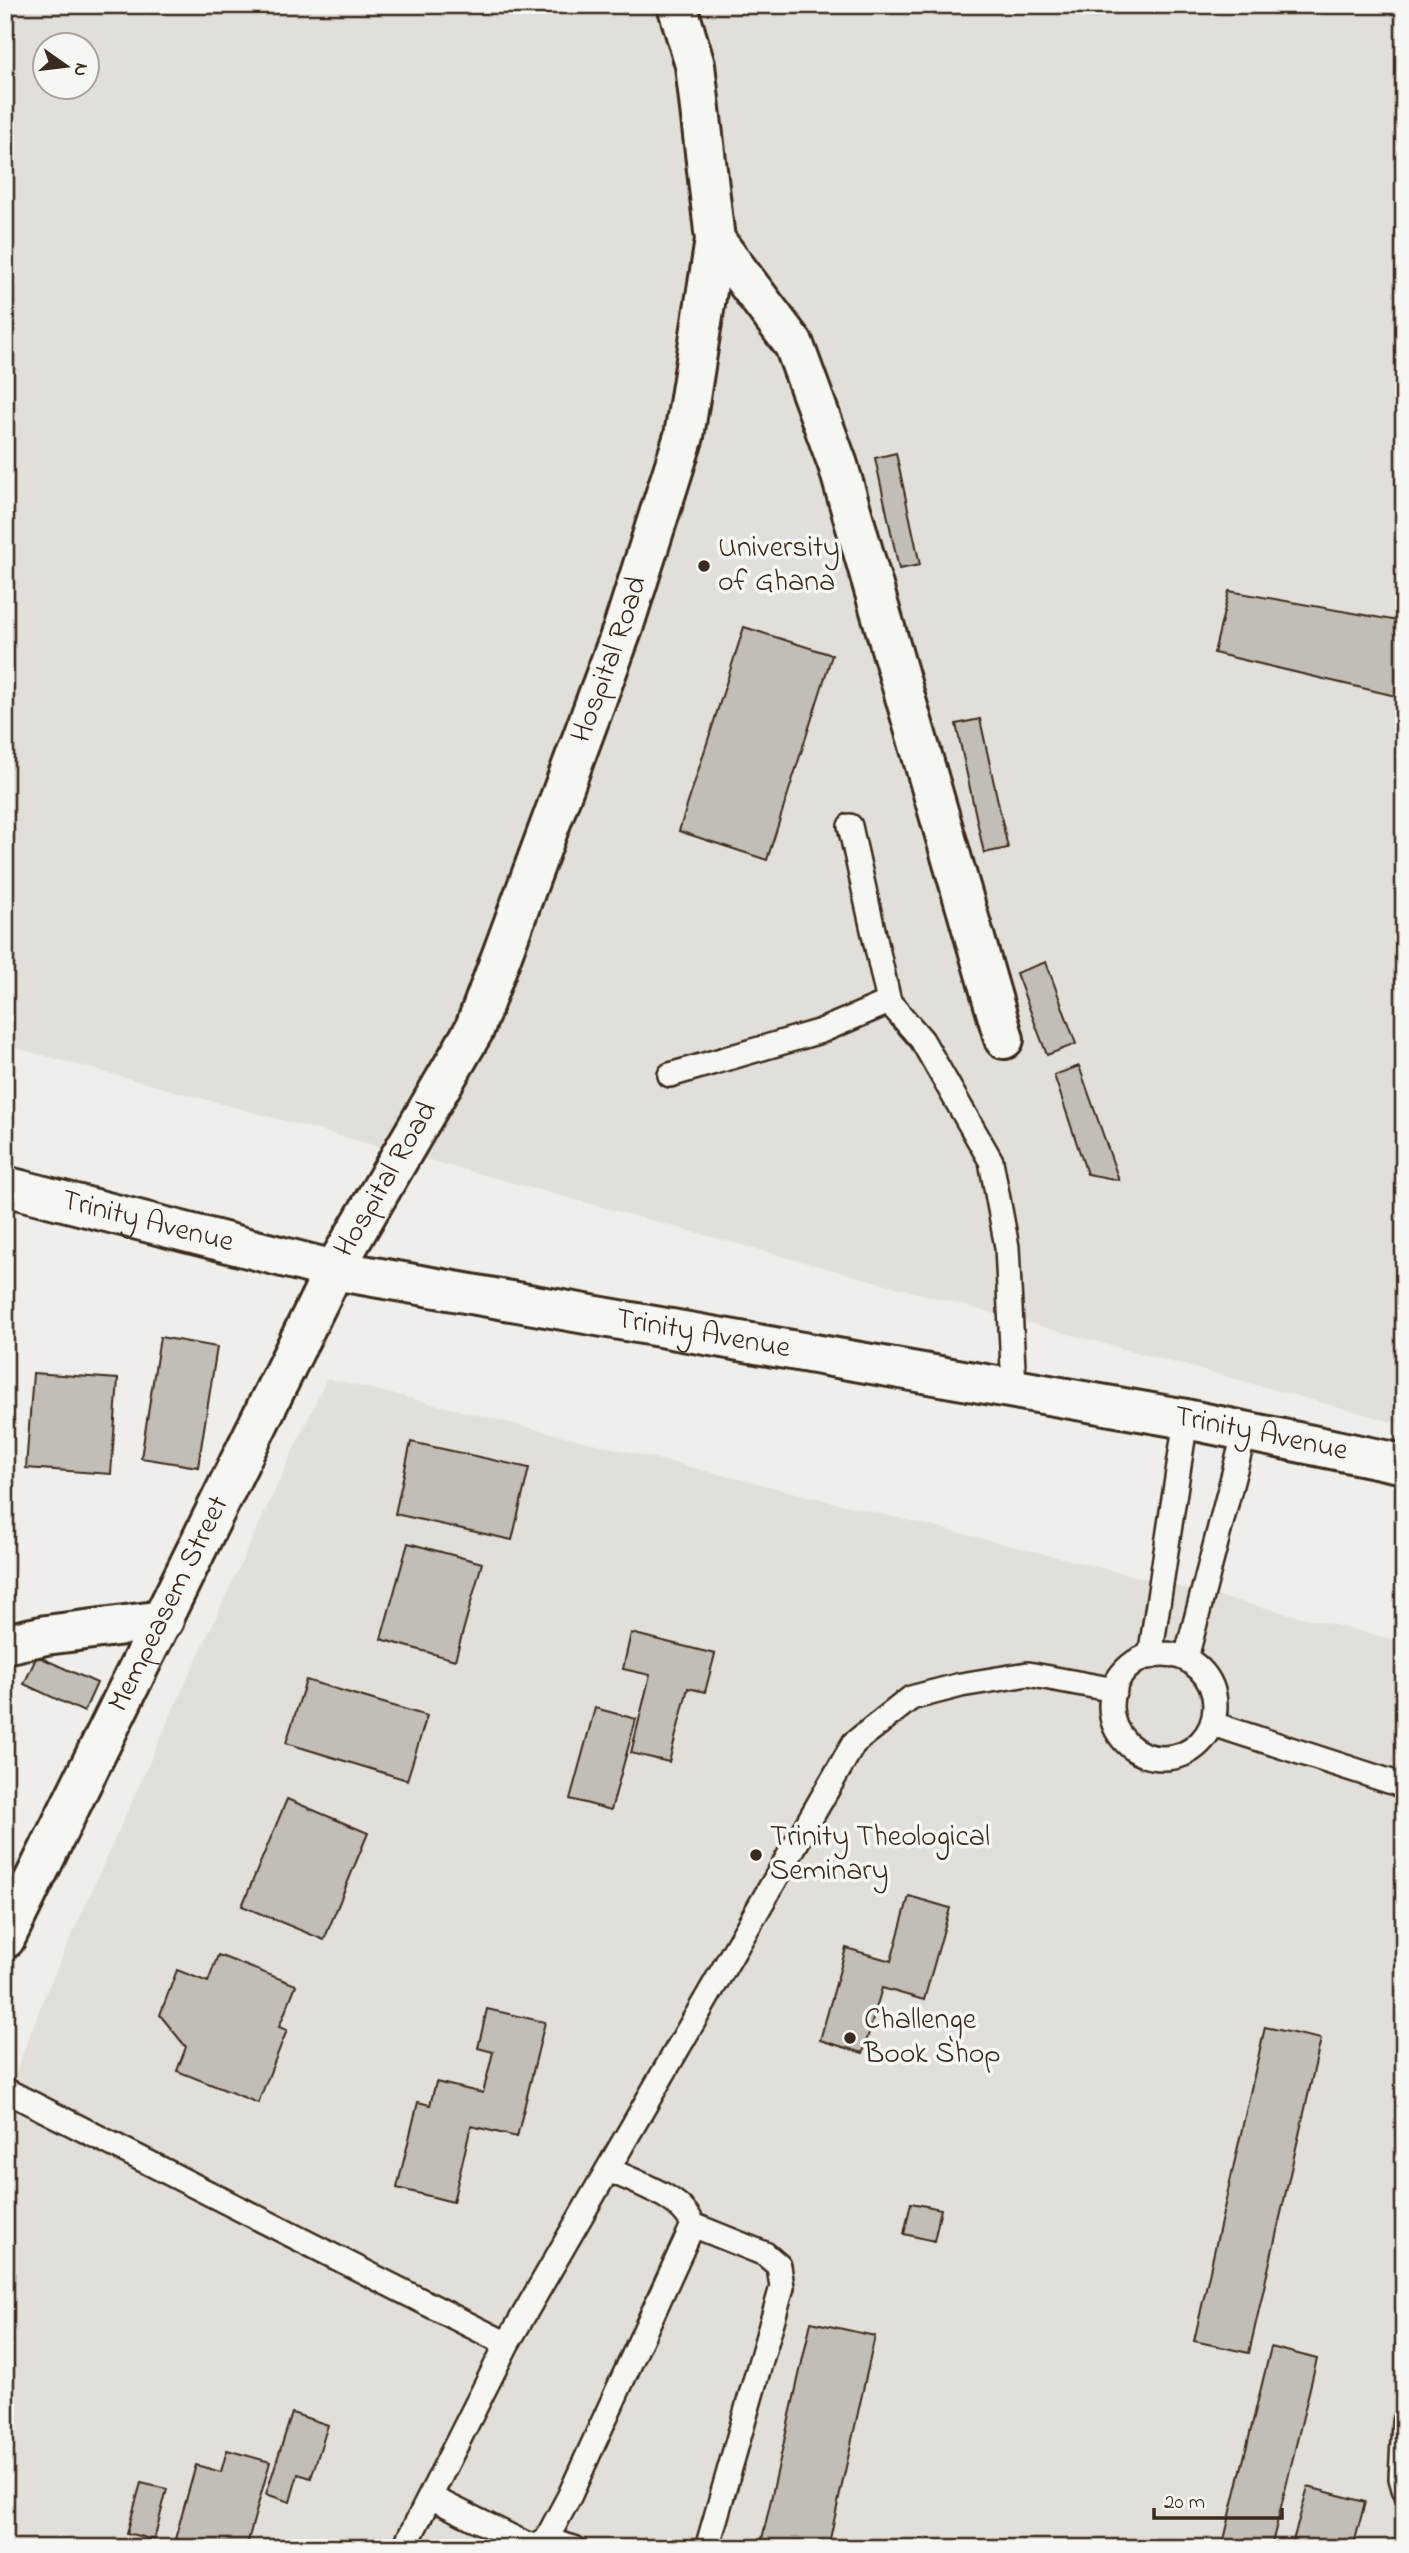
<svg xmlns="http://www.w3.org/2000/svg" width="1409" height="2553" font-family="'Indie Flower',sans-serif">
	<rect width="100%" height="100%" fill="#efeeea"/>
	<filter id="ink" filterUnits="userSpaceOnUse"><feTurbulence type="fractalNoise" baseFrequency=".0143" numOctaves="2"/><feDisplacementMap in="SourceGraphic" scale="14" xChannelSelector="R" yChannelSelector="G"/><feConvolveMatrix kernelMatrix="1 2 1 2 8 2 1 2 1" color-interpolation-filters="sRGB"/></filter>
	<g filter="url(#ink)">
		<path fill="#e2dfdb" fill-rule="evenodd" d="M 5,5 L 1404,5 L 1404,1425 L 5,1045 ZM 46,46 L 88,46 L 88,88 L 46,88 Z
			M 327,1378 L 1404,1642 L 1404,2548 L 5,2548 L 5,2101 L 44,1997 L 171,1714 Z"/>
		<path fill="#c2bdb7" stroke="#3b2a1e" stroke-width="2" d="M 896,453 L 920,565 L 899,569 L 875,458 Z
			M 1229,591 L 1404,622 L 1404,698 L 1214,653 Z
			M 744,627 L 832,655 L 767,860 L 679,831 Z
			M 980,719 L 1008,848 L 984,853 L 956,724 Z
			M 1046,962 L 1076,1044 L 1047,1055 L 1016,973 Z
			M 1079,1066 L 1119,1180 L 1087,1174 L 1054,1075 Z
			M 160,1337 L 217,1347 L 198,1467 L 141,1458 Z
			M 33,1373 L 118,1379 L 111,1474 L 26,1468 Z
			M 411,1442 L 529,1468 L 512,1540 L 395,1514 Z
			M 408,1543 L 482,1563 L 455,1660 L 381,1639 Z
			M 631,1633 L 715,1654 L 705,1692 L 688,1688 L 669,1762 L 631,1753 L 650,1675 L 623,1669 Z
			M 37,1656 L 97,1683 L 84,1712 L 24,1684 Z
			M 306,1680 L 427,1716 L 407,1780 L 286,1743 Z
			M 595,1708 L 636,1719 L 611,1810 L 570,1799 Z
			M 287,1799 L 368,1833 L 324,1940 L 242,1906 Z
			M 909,1896 L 950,1908 L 924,2000 L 882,1988 L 863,2053 L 820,2040 L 846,1948 L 891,1961 Z
			M 218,1955 L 296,1985 L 279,2027 L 287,2030 L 258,2103 L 177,2071 L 186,2047 L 160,2015 L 177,1970 L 208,1982 Z
			M 487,2009 L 545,2022 L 517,2137 L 471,2126 L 453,2202 L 397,2188 L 418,2102 L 430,2105 L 436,2082 L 483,2093 L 493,2052 L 478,2048 Z
			M 1265,2027 L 1321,2039 L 1249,2353 L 1194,2341 Z
			M 911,2203 L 941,2209 L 934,2241 L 904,2234 Z
			M 811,2322 L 875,2336 L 828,2548 L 760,2548 Z
			M 1271,2347 L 1317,2359 L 1271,2548 L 1222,2548 Z
			M 292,2413 L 328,2425 L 311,2478 L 298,2474 L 290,2502 L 266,2494 Z
			M 227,2450 L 270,2462 L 246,2548 L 201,2548 L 175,2539 L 196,2465 L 221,2472 Z
			M 141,2483 L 167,2489 L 154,2540 L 127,2533 Z
			M 1308,2487 L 1365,2502 L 1353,2548 L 1291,2548 Z"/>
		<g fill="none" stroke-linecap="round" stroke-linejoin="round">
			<g stroke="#3b2a1e" stroke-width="28">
				<path id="service" d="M 850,826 L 889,1002
					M 670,1075 L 821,1031 L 889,1002 L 922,1040 L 991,1161 L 1007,1247 L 1014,1388
					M1111 1706a52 52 0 1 1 104 0a52 52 0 1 1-104 0Z
					M 1150,1657 L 1186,1419
					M 1186,1658 L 1245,1431
					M 1213,1724 L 1404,1786
					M 5,2090 L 507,2344
					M 693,2225 L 765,2254 L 779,2266 L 782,2287 L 707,2548
					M 1404,2422 L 1401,2478 L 1404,2489
					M 430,2497 L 524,2543 L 536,2546 L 546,2540 L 569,2497 L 693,2225 C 682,2196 635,2183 608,2169
					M 546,2540 L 574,2548
					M 404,2548 L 507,2344 L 854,1743 L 911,1698 L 961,1685 L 1028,1674 L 1115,1690"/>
			</g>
			<g stroke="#3b2a1e" stroke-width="44">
				<g id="minor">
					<path d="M 715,240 L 794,345 L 838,465 L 1004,1039"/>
					<path d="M 5,1644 L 46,1635 L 164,1620"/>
					<path id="s1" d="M 5,1939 L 334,1270 L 474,1030 L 623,628 L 684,436 L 715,240 L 695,65 L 677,5"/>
				</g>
			</g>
			<g stroke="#3b2a1e" stroke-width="44">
				<g id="tertiary">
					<path id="s2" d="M 5,1186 L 334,1270 L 1186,1419 L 1404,1464"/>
				</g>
			</g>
			<use href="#service" stroke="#f6f6f2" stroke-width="23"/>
			<use href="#minor" stroke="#f6f6f2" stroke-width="38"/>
			<use href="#tertiary" stroke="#f6f6f2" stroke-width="38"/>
		</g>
	</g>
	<g fill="#3b2a1e" stroke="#f6f6f2" stroke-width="2.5">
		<circle cx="704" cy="566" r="7"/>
		<circle cx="756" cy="1855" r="7"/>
		<circle cx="850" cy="2038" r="7"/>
	</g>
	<g text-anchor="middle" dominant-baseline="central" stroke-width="7" stroke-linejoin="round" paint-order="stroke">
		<g font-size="30" fill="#3b2a1e" stroke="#f6f6f2" text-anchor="start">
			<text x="718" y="549">University<tspan x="718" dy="34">of Ghana</tspan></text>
			<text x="770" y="1838">Trinity Theological<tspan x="770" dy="34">Seminary</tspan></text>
			<text x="864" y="2021">Challenge<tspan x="864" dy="34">Book Shop</tspan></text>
		</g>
		<g font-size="30" fill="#3b2a1e" stroke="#f6f6f2">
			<text stroke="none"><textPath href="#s1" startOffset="1418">Hospital Road</textPath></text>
			<text stroke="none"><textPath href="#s1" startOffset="850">Hospital Road</textPath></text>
			<text stroke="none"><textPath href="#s2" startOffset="147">Trinity Avenue</textPath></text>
			<text stroke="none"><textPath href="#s2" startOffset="714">Trinity Avenue</textPath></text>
			<text stroke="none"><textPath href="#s2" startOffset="1281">Trinity Avenue</textPath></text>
			<text stroke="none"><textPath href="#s1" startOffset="373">Mempeasem Street</textPath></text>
		</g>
	</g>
	<rect width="1409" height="2553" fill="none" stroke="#f6f6f2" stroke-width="28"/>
	<rect x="14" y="14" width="1381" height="2525" fill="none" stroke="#3b2a1e" stroke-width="2.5" filter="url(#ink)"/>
	<g transform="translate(66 66) rotate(104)"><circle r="33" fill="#f6f6f2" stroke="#aba49d" stroke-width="2"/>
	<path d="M0-5L12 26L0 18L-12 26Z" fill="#3b2a1e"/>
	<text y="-10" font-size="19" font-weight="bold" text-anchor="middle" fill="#3b2a1e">N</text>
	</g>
	<path d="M1154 2508v10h128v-10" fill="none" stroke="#3b2a1e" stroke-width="3.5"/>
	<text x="1164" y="2508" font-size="21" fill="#3b2a1e" stroke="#f6f6f2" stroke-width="5" paint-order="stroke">20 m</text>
</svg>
